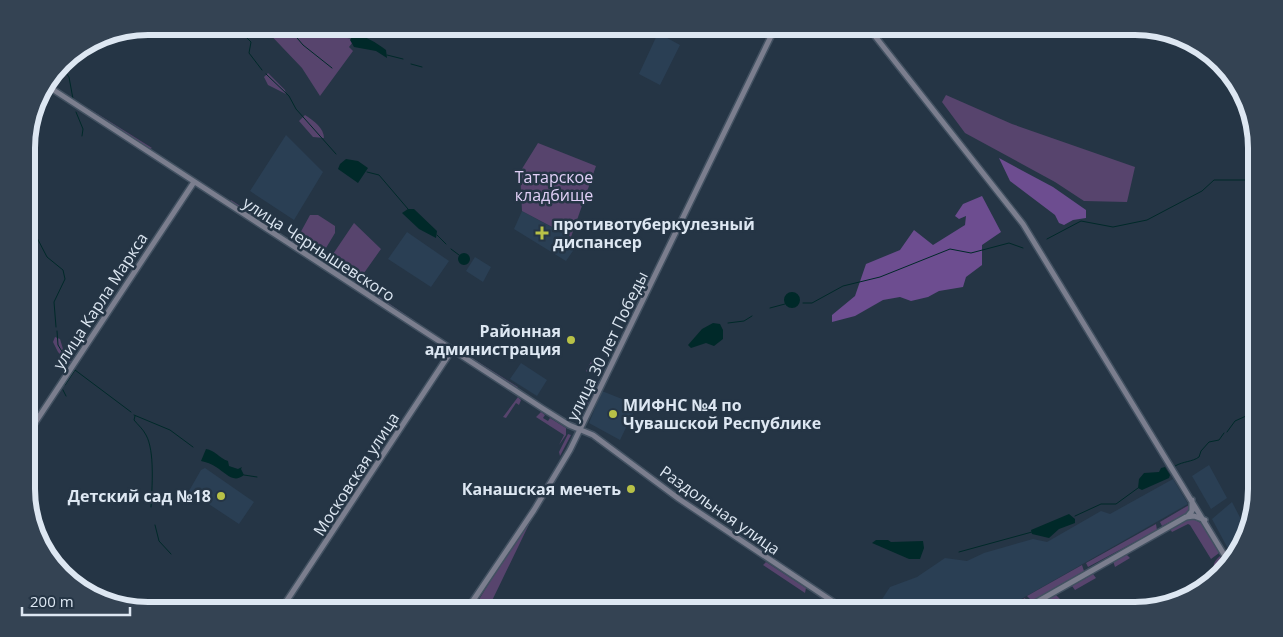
<svg xmlns="http://www.w3.org/2000/svg" width="1283" height="637" font-family="'Open Sans',sans-serif">
	<rect width="100%" height="100%" fill="#253545"/>
	<path fill="#2a3f54" d="M 658,33 L 680,45 L 660,85 L 639,74 Z
		M 286,135 L 323,172 L 294,220 L 250,191 Z
		M 522,211 L 579,242 L 566,261 L 514,229 Z
		M 407,232 L 449,261 L 431,287 L 388,259 Z
		M 475,257 L 491,267 L 483,282 L 466,271 Z
		M 521,363 L 547,380 L 537,396 L 510,379 Z
		M 602,391 L 637,405 L 620,440 L 589,423 Z
		M 1209,465 L 1227,498 L 1211,509 L 1192,476 Z
		M 205,468 L 254,502 L 239,524 L 189,491 L 201,470 Z
		M 1173,479 L 1188,504 L 1000,611 L 875,610 L 890,587 L 917,577 L 945,558 L 967,561 L 984,553 L 1033,539 L 1047,542 L 1101,511 L 1110,514 Z
		M 1232,502 L 1247,531 L 1244,542 L 1232,556 L 1212,519 Z"/>
	<path fill="#57446d" d="M 225,26 L 245,26 L 238,37 Z
		M 262,26 L 365,26 L 349,47 L 353,51 L 320,96 L 302,68 Z
		M 268,73 L 285,90 L 286,94 L 268,85 L 264,77 Z
		M 946,95 L 1012,124 L 1135,167 L 1127,202 L 1084,201 L 1055,182 L 965,133 L 942,102 Z
		M 85,106 L 152,148 L 150,149 Z
		M 305,115 C 314,121 324,128 324,138 L 313,137 L 299,121 Z
		M 538,143 L 596,166 L 571,237 L 522,211 L 520,172 Z
		M 231,200 L 280,232 L 278,234 L 230,202 Z
		M 310,215 L 318,215 L 335,226 L 335,233 L 323,253 L 312,249 L 298,237 Z
		M 354,223 L 381,249 L 359,280 L 329,260 Z
		M 363,286 L 415,321 L 414,323 L 362,288 Z
		M 55,337 L 60,339 L 63,349 L 72,359 L 71,362 L 68,363 L 58,352 L 53,342 Z
		M 453,346 L 518,387 L 517,388 L 452,347 Z
		M 594,356 L 599,358 L 590,374 L 586,371 Z
		M 592,378 L 600,382 L 578,421 L 570,417 L 576,407 L 578,407 Z
		M 518,397 L 521,400 L 519,405 L 516,403 L 506,418 L 503,417 Z
		M 541,412 L 545,415 L 543,418 L 548,421 L 550,418 L 566,428 L 566,435 L 559,445 L 564,435 L 536,417 Z
		M 568,434 L 571,435 L 560,456 L 559,452 Z
		M 1189,505 L 1189,512 L 1162,526 L 1160,522 Z
		M 534,514 L 487,611 L 472,611 L 511,547 Z
		M 1193,519 L 1203,524 L 1219,553 L 1211,559 L 1190,525 L 1188,524 L 1172,532 L 1170,529 L 1183,521 Z
		M 1156,524 L 1157,530 L 1088,567 L 1086,563 Z
		M 1126,554 L 1130,558 L 1115,567 L 1113,561 Z
		M 1220,556 L 1224,565 L 1216,574 C 1212,566 1213,562 1220,556 Z
		M 766,562 L 806,588 L 805,593 L 763,565 Z
		M 1082,565 L 1084,571 L 1032,601 L 1027,596 Z
		M 1093,574 L 1096,578 L 1075,590 L 1072,586 Z
		M 1055,594 L 1060,599 L 1042,610 L 1040,606 Z
		M 1025,598 L 1027,603 L 1015,611 L 1002,611 Z"/>
	<path fill="#6d4d90" d="M 999,158 L 1053,187 L 1086,210 L 1086,218 L 1073,220 L 1064,225 L 1059,223 L 1055,215 L 1010,181 Z
		M 982,196 L 1001,232 L 982,245 L 982,265 L 966,277 L 963,287 L 939,291 L 928,297 L 911,301 L 900,297 L 883,300 L 855,316 L 832,322 L 832,315 L 855,296 L 866,264 L 900,250 L 914,230 L 933,245 L 965,225 L 966,216 L 959,219 L 955,216 L 963,204 Z"/>
	<path fill="#002929" d="M 353,35 C 367,36 375,42 386,50 L 387,58 L 376,51 L 354,47 L 350,40 Z
		M 346,159 L 358,161 L 368,168 L 358,183 L 338,169 L 340,164 Z
		M 408,209 L 414,209 L 437,231 L 436,238 L 419,229 L 402,213 Z
		M458 259a6 6 0 1 1 12 0a6 6 0 1 1-12 0Z
		M784 300a8 8 0 1 1 16 0a8 8 0 1 1-16 0Z
		M 713,323 L 720,324 L 723,330 L 723,339 L 714,346 L 706,343 L 691,348 L 688,345 L 702,329 Z
		M 206,449 C 215,450 219,458 228,461 L 229,466 L 238,469 L 242,467 L 241,469 L 244,475 C 233,484 226,473 216,467 C 212,464 206,462 201,461 Z
		M 1165,467 L 1170,475 L 1169,478 L 1142,490 L 1138,488 L 1139,479 L 1144,473 L 1159,472 L 1161,468 Z
		M 1069,514 L 1075,519 L 1075,523 L 1059,529 L 1049,538 L 1032,534 L 1031,530 Z
		M 876,540 L 888,540 L 891,542 L 923,541 L 924,548 L 920,559 L 909,559 L 872,543 Z"/>
	<g fill="none" stroke-linecap="round" stroke-linejoin="round">
		<path stroke="#002929" stroke-width="1" d="M 235,26 L 251,42 L 249,53 L 262,70
			M 287,26 L 303,45 L 332,68
			M 315,26 L 342,37 L 352,38
			M 387,55 L 403,59
			M 411,64 L 422,67
			M 61,66 L 69,77 L 73,99
			M 266,74 L 289,96 L 296,109 L 336,154
			M 76,112 L 83,129 L 82,136
			M 367,172 L 379,175 L 408,209
			M 27,218 L 35,227 L 34,232 L 47,257 L 63,270 L 65,279 L 54,302 L 56,327
			M 437,235 L 446,244
			M 1047,239 L 1081,221 L 1113,227 L 1147,220 L 1202,191 L 1214,180 L 1245,180 L 1256,172
			M 451,249 L 459,255
			M 803,303 L 812,303 L 843,286 L 880,277 L 950,249 L 971,253 L 1009,243 L 1023,248
			M 770,308 L 785,304
			M 728,323 L 744,321 L 752,316
			M 57,331 L 58,345 L 69,363
			M 65,385 L 75,370 L 131,412
			M 63,390 L 66,396
			M 134,415 L 170,430 L 193,447
			M 135,416 L 134,420 C 138,425 143,429 146,435 C 155,451 152,488 151,507
			M 1227,432 L 1235,421 L 1246,416 L 1247,407 L 1257,405
			M 1249,434 L 1257,427
			M 1175,466 C 1184,461 1192,462 1199,457 L 1201,451 L 1209,442 L 1219,440 L 1224,433
			M 244,475 L 257,477
			M 1075,516 L 1101,504 L 1116,504 L 1138,488
			M 155,525 L 159,541 L 171,554
			M 959,552 L 1032,532"/>
		<g stroke="#425161" stroke-width="8">
			<path id="secondary" d="M 867,26 L 1023,224 L 1228,561
				M 46,85 L 542,408 L 569,425 L 593,435 L 679,499 L 847,611
				M 27,435 L 194,182
				M 1187,517 L 1192,511 L 1192,500
				M 280,611 L 452,350
				M 466,611 L 534,510 L 570,450 L 776,26
				M 1021,611 L 1186,517 L 1194,516 L 1205,520"/>
		</g>
		<use href="#secondary" stroke="#7b7e8e" stroke-width="5"/>
	</g>
	<g fill="#b8c147" stroke="#253545" stroke-width="2">
		<path d="M539.5 225.5h5v5h5v5h-5v5h-5v-5h-5v-5h5z"/>
		<circle cx="571" cy="340" r="5"/>
		<circle cx="613" cy="414" r="5"/>
		<circle cx="631" cy="489" r="5"/>
		<circle cx="221" cy="496" r="5"/>
	</g>
	<g text-anchor="middle" dominant-baseline="central" stroke-width="5" stroke-linejoin="round" paint-order="stroke">
		<g font-size="16" fill="#e1d0f7" stroke="#253545">
			<text x="554" y="177">Татарское<tspan x="554" dy="18">кладбище</tspan></text>
		</g>
		<g font-size="16" font-weight="bold" fill="#dde7f2" stroke="#253545" text-anchor="end">
			<text x="553" y="224" text-anchor="start">противотуберкулезный<tspan x="553" dy="18">диспансер</tspan></text>
			<text x="561" y="331">Районная<tspan x="561" dy="18">администрация</tspan></text>
			<text x="623" y="405" text-anchor="start">МИФНС №4 по<tspan x="623" dy="18">Чувашской Республике</tspan></text>
			<text x="621" y="489">Канашская мечеть</text>
			<text x="211" y="496">Детский сад №18</text>
		</g>
		<g font-size="16" fill="#dde7f2" stroke="#253545">
			<text transform="translate(319 249) rotate(33)">улица Чернышевского</text>
			<text transform="translate(100 301) rotate(-57)">улица Карла Маркса</text>
			<text transform="translate(607 346) rotate(-64)">улица 30 лет Победы</text>
			<text transform="translate(356 474) rotate(-57)">Московская улица</text>
			<text transform="translate(720 510) rotate(35)">Раздольная улица</text>
		</g>
	</g>
	<path d="M0 0H1283V637H0ZM148 35H1135A113 113 0 0 1 1248 148V489A113 113 0 0 1 1135 602H148A113 113 0 0 1 35 489V148A113 113 0 0 1 148 35Z" fill="#344353" fill-rule="evenodd"/>
	<path fill="none" stroke="#dde7f2" stroke-width="6" d="M148 35H1135A113 113 0 0 1 1248 148V489A113 113 0 0 1 1135 602H148A113 113 0 0 1 35 489V148A113 113 0 0 1 148 35Z"/>
	<path d="M22 607v8h108v-8" fill="none" stroke="#dde7f2" stroke-width="2.5"/>
	<text x="30" y="607" font-size="15" fill="#dde7f2" stroke="#253545" stroke-width="4" paint-order="stroke">200 m</text>
</svg>
